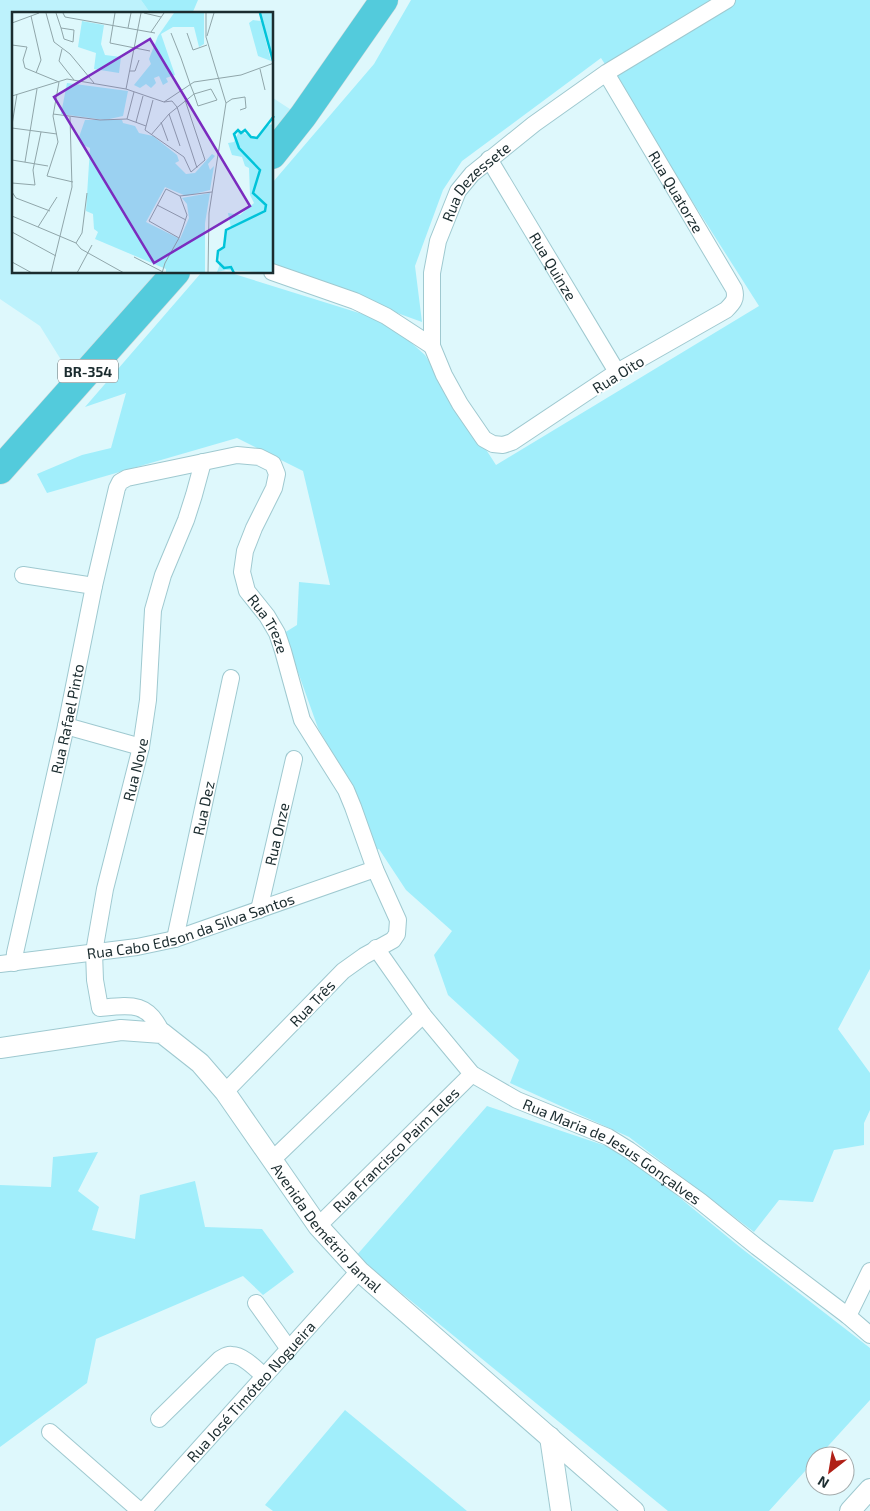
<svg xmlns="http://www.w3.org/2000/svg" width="870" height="1511" font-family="'Exo 2',sans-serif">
	<rect width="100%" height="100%" fill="#def8fc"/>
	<path fill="#bdf2fc" d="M 0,0 L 141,0 L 151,14 L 14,14 L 14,272 L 163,273 L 73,379 L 40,326 L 0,299 Z
		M 273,98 L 296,113 L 273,141 Z"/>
	<path fill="#a1eefb" d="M 141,0 L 198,0 L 192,14 L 151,14 Z
		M 411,0 L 870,0 L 870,969 L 838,1029 L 870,1073 L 870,1110 L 864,1123 L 864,1145 L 834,1150 L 813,1202 L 779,1200 L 754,1232 L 629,1137 L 510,1083 L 519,1060 L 448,995 L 434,955 L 452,931 L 406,890 L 379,849 L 370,852 L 352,787 L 318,728 L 284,633 L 297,625 L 299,582 L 330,585 L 303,471 L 237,438 L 47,493 L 37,474 L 82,455 L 111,448 L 126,393 L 85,407 L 201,273 L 231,273 L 388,322 L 425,355 L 496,465 L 759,306 L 601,58 L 462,161 L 443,190 L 415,266 L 422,322 L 273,268 L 273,182 L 374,64 Z
		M 487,1106 L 624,1152 L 741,1248 L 870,1348 L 870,1400 L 819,1456 L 815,1456 L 815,1460 L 769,1511 L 668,1511 L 356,1256 Z
		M 98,1152 L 78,1191 L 99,1207 L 92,1230 L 135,1239 L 140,1195 L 195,1181 L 205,1227 L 262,1229 L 294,1272 L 263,1295 L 243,1276 L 96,1339 L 87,1383 L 0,1447 L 0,1185 L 51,1187 L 53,1157 Z
		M 345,1410 L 467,1511 L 273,1511 L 265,1505 Z"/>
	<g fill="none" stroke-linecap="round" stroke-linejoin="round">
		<g stroke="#9fc9d0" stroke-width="18">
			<g id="minor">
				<path id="s1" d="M 606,73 L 734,289 C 737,299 733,303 726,310 L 617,372 L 512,442 L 503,445 L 493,444 L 484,439 L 460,404 L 444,375 L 432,346 L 432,273 L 438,241 L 458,191 L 472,174 L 534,124 L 606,73 L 727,0"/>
				<path id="s2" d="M 489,159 L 617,372"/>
				<path d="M 272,272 L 355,301 L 386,316 L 432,346"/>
				<path d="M 23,575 L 94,586"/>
				<path d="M 66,726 L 141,747"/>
				<path id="s3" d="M 259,910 L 294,759"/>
				<path id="s4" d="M 175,939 L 231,678"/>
				<path id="s5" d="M 376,948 L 423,1015 L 472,1074 L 517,1100 L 608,1137 L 629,1150 L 700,1201 L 757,1247 L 848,1316 L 870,1335"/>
				<path id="s6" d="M 14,963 L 15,953 L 66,726 L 94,586 L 117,488 L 120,482 L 127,478 L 237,455 L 259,457 L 273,464 L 277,474 L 274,488 L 254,528 L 245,551 L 242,572 L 247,591 L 267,616 L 277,633 L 283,651 L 302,720 L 346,790 L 353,807 L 375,869 L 398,920 L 397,934 L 393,940 L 364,956 L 343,971 L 225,1092"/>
				<path id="s7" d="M 0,964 L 137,947 L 175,939 L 375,869"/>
				<path id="s8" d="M 162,1033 C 148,1001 130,1005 100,1008 L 95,980 L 94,952 L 105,889 L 141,747 L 148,700 L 153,610 L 163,575 L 186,520 L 194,495 L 203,462"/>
				<path d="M 272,1160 L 423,1015"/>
				<path id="s9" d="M 318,1226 L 472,1074"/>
				<path d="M 256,1303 L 289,1349"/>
				<path d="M 848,1316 L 870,1271"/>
				<path d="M 159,1419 L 220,1359 C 224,1357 227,1354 232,1355 C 243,1355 256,1369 264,1376"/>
				<path d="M 50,1432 L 140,1511"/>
				<path id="s10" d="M 143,1511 L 359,1271"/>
			</g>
		</g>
		<g stroke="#9fc9d0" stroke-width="22">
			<g id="tertiary">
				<path id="s11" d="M 0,1048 L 121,1030 L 162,1033 L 200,1063 L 225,1092 L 318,1226 L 359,1271 L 634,1511"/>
				<path d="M 550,1437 L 561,1511"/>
				<path d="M 850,1511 L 870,1489"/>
			</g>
		</g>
		<g stroke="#d6d9da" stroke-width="29">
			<path id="trunk" d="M 272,155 L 303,116 L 384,0
				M 0,470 L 176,272"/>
		</g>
		<use href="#minor" stroke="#fff" stroke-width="16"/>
		<use href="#tertiary" stroke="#fff" stroke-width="20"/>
		<use href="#trunk" stroke="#53cbdc" stroke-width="28"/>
	</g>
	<g text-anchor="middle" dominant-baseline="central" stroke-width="4" stroke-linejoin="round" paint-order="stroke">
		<rect fill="#fff" stroke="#5f6b6d" stroke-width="1" x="58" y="359.5" width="60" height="23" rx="4"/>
		<g font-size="14" font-weight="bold" fill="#1b2c2f">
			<text x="88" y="371">BR-354</text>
		</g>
		<g font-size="15" fill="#1b2c2f" stroke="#fff">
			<text stroke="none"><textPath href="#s1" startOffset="841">Rua Dezessete</textPath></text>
			<text stroke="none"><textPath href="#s1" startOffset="138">Rua Quatorze</textPath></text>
			<text stroke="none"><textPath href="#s2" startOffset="125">Rua Quinze</textPath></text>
			<text transform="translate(618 374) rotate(-32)">Rua Oito</text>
			<text stroke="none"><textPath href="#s6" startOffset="826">Rua Treze</textPath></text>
			<text stroke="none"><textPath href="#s6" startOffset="250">Rua Rafael Pinto</textPath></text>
			<text stroke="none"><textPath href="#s8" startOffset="318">Rua Nove</textPath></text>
			<text stroke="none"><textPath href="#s4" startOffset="134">Rua Dez</textPath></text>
			<text stroke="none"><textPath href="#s3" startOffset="78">Rua Onze</textPath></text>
			<text stroke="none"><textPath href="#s7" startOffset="195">Rua Cabo Edson da Silva Santos</textPath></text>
			<text transform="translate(312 1003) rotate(-46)">Rua Três</text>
			<text stroke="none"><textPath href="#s9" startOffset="109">Rua Francisco Paim Teles</textPath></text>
			<text stroke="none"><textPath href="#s5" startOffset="319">Rua Maria de Jesus Gonçalves</textPath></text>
			<text stroke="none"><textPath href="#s11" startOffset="420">Avenida Demétrio Jamal</textPath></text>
			<text stroke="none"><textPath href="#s10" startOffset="161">Rua José Timóteo Nogueira</textPath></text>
		</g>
	</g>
	<g transform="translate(12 12)">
		<rect width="261" height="261" fill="#def8fc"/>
		<path d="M 162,1 L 192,1 L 192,32 L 187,35 L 182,15 L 161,15 L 149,22 L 163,63 L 154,66 L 156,70 L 151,73 L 147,64 L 142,66 L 144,71 L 139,76 L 134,72 L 128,76 L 122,73 L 139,52 L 137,47 L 146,24 ZM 248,1 L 261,1 L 261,48 L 255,30 ZM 241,8 L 249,9 L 259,49 L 246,44 L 237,11 ZM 70,9 L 92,13 L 89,32 L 93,43 L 109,45 L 107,61 L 82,57 L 84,41 L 66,35 ZM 55,71 L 116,79 L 111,104 L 93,108 L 49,102 ZM 73,108 L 110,108 L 111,111 L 123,114 L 127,121 L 141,124 L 165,143 L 167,149 L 163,151 L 174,162 L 183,161 L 200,142 L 203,144 L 196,152 L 198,158 L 202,154 L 198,178 L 174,184 L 153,175 L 134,210 L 168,227 L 177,206 L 175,192 L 170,186 L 198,181 L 193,211 L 193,261 L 154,261 L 154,257 L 83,227 L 86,220 L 82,217 L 81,202 L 74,199 L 78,136 L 69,132 L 67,125 ZM 262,112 L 261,261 L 214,258 L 205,260 L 208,252 L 207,240 L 213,235 L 215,219 L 219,216 L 216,201 L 228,203 L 242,191 L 238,183 L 237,156 L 233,154 L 230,145 L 220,143 L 216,131 L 222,130 L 227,119 L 245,127 L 255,113 Z" fill="#a1eefb"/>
		<path fill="none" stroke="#00c3d9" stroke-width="2.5" d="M 248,1 L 261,49M 222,261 L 219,255 L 212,256 L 205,249 L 206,239 L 212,235 L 214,218 L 253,199 L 254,193 L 241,181 L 248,158 L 227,136 L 222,122 L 226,118 L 229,121 L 233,118 L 239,125 L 245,126 L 262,104"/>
		<path fill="none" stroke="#90a6aa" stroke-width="1" d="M 34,1 L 42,30 L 58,42 L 82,71M 44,1 L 49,16 L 52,27 L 61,30 L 62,18 L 49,16M 51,1 L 53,5 L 143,21M 103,1 L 98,31 L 138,39M 132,1 L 149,5M 194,1 L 194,25 L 214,91 L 197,201 L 196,261M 19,4 L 29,48 L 24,61M 0,11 L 27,1M 116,16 L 119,1M 139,20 L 152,1M 175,21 L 181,38 L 195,33M 195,24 L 202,1M 0,33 L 15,35 L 11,48 L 13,56 L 47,70M 50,37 L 47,49 L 62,68M 248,57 L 253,78M 118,59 L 123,59 L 127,48M 47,70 L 41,104 L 46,130 L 35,164 L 61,170M 114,77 L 129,1M 0,84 L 55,67 L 114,77 L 152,90 L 182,70 L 229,63 L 262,51M 141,88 L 133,118 L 172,145 L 179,160 L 193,148 L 173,88M 152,90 L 160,89 L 165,95 L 185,156M 214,91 L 220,87 L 233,85 L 234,96 L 228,98M 41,102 L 88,108 L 115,107 L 134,114M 157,102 L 168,134M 115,107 L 122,80M 124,110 L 131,84M 149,110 L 156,129M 0,113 L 5,82M 0,116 L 45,122M 139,123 L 157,102 L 182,82 L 199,77 L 205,88 L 186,94 L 182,82 L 178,72 L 169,46 L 159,21M 0,148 L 36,154M 13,150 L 25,77M 0,171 L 23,173 L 21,158 L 29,120M 0,180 L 4,186 L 38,199M 168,184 L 200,180M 145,193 L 174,208M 0,204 L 64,231 L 69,237 L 112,261M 26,215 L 45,185M 0,220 L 44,244M 64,231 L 70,221 L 75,181M 122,245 L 151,260M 0,250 L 20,261M 39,261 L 60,175 L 58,105M 65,261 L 80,233M 150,261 L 153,251 L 167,226 L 171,215 L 175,203 L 168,184 L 154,177 L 137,209 L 167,226"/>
		<path fill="#7b2cbf" fill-opacity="0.15" stroke="#7b2cbf" stroke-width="2.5" d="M 138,27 L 238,194 L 142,251 L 42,85 Z"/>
		<rect width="261" height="261" fill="none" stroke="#1b2c2f" stroke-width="2.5"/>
	</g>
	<g transform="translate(830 1471) rotate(211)"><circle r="24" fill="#ffffff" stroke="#a4abac"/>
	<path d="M0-4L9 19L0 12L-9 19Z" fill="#b02017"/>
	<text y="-8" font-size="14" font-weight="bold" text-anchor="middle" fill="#1b2c2f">N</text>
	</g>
</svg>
